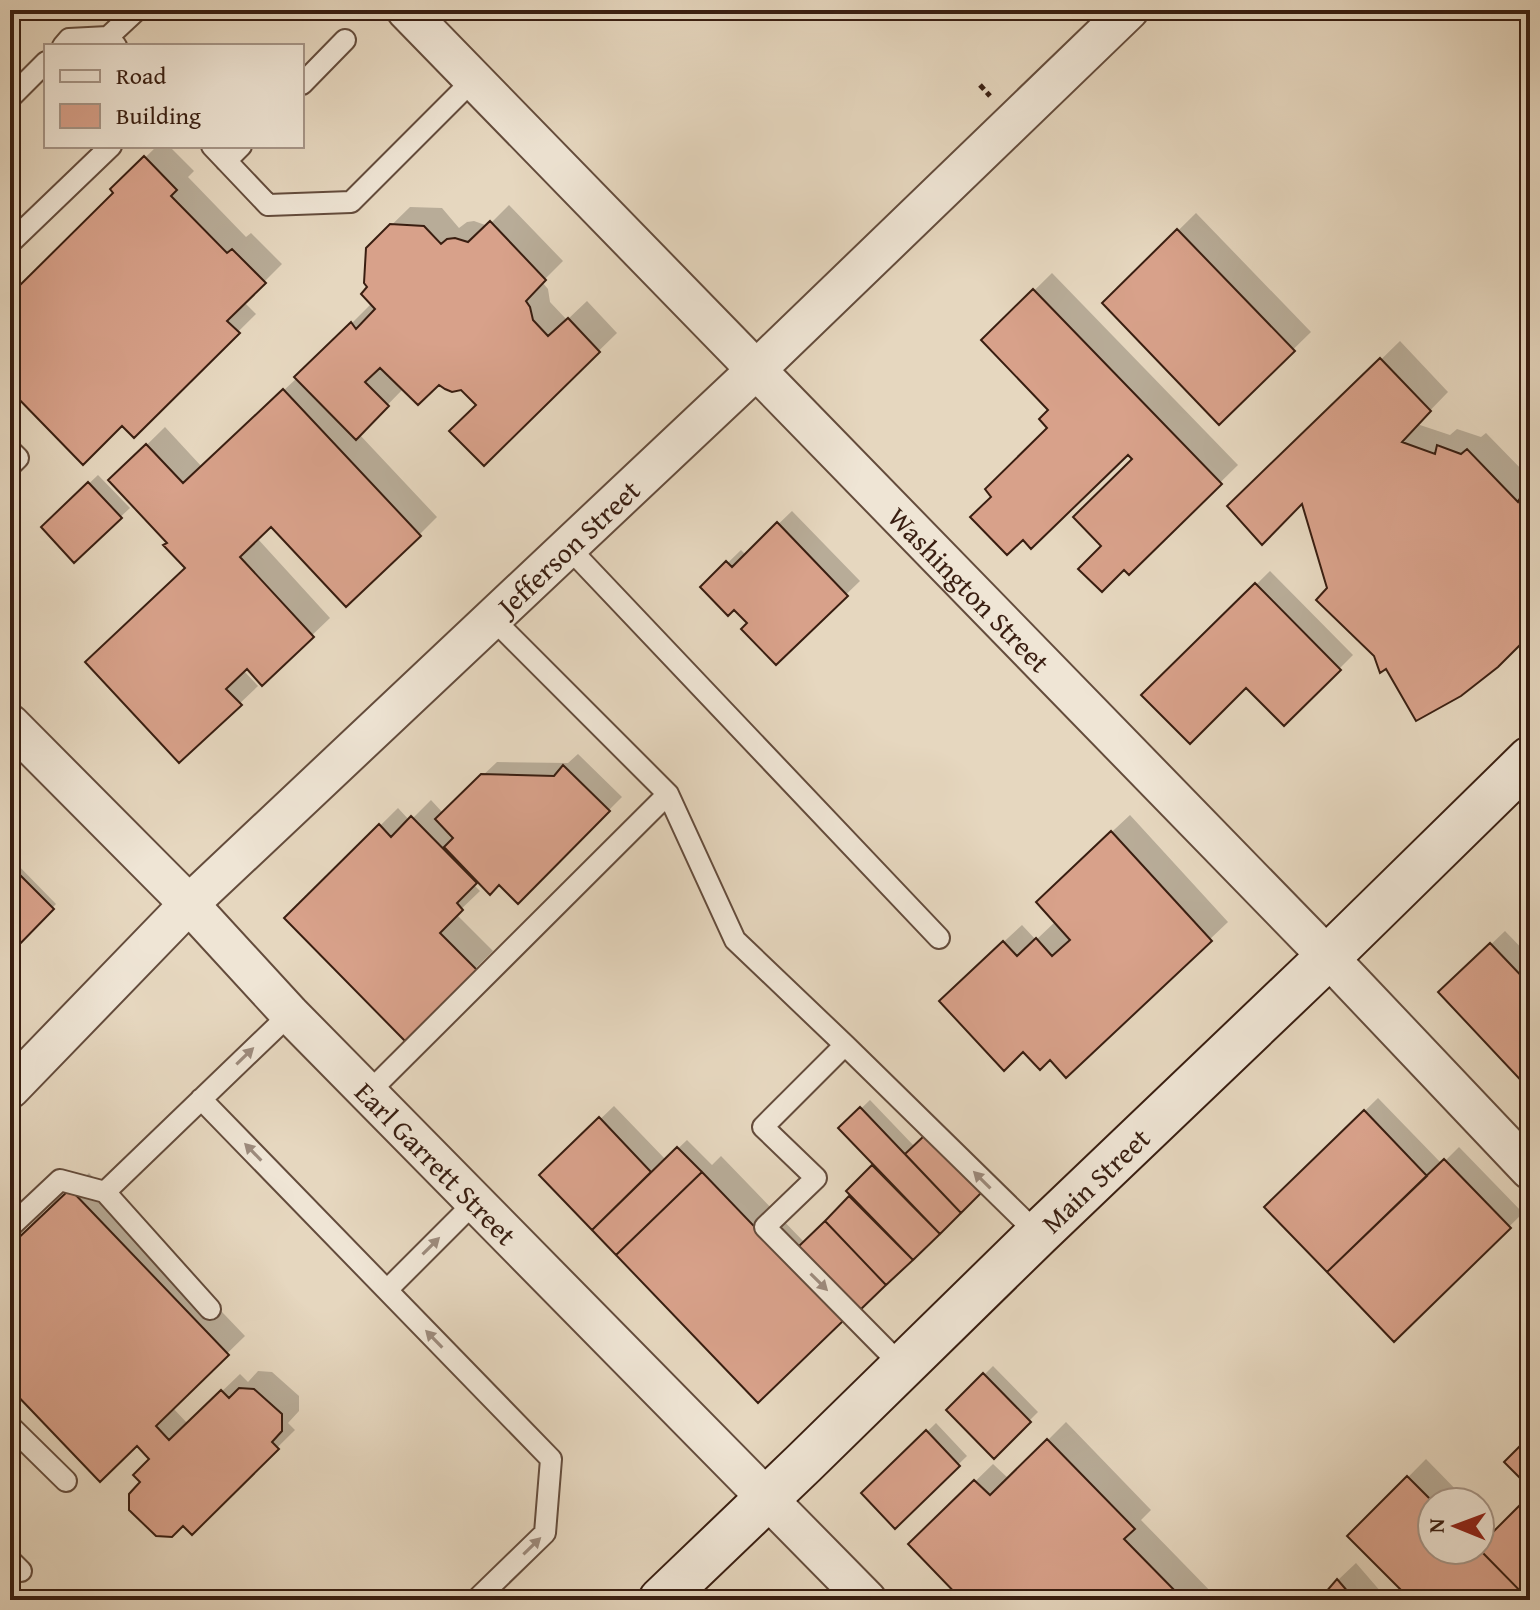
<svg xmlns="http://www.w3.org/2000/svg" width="1540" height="1610" font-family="'Gentium Book Plus',serif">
	<rect width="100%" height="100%" fill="#e6d7bf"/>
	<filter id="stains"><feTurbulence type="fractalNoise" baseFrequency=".0025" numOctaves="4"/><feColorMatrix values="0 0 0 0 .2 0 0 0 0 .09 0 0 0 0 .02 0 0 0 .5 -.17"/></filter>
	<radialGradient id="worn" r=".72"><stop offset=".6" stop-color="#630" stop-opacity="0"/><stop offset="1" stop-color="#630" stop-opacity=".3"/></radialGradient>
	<path fill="#0003" d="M 157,146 L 169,146 L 194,171 L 188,177 L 246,237 L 251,233 L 282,264 L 244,302 L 256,314 L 134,435 L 122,423 L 10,387 L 10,288 L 11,287 L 16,291 L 115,193 L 112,190 Z
		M 509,205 L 563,261 L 542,282 L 548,289 L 550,302 L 567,320 L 587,301 L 617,333 L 484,463 L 478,405 L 462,388 L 439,382 L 404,388 L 359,434 L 437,517 L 419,535 L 272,524 L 257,538 L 330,618 L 262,683 L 247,667 L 243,670 L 258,686 L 179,761 L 187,567 L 169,543 L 111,480 L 165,427 L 202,467 L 298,377 L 372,303 L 367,249 L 410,207 L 442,208 L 459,228 L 467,222 L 474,221 L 488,226 Z
		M 1196,213 L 1311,332 L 1219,422 L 1105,303 Z
		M 1052,273 L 1238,465 L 1129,572 L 1104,546 L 1135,459 L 1128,452 L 994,497 L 1049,428 L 1051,410 L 984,340 Z
		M 1400,341 L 1448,392 L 1417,424 L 1450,435 L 1457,429 L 1481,437 L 1486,433 L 1530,478 L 1530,632 L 1387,666 L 1376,655 L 1329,588 L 1304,500 L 1230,507 Z
		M 98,475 L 130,508 L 74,560 L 43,527 Z
		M 792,511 L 860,581 L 776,662 L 750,623 L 734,607 L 703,587 L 741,550 L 746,555 Z
		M 1270,571 L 1353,655 L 1284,724 L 1246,686 L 1144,695 Z
		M 578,754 L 622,797 L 518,901 L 500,882 L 478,879 L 473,884 L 480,891 L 456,914 L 493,951 L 405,1038 L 287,918 L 398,808 L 410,821 L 431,800 L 443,813 L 497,762 L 568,763 Z
		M 1130,815 L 1228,922 L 1067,1075 L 1050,1057 L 959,983 L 1022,925 L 1036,940 L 1056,921 L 1056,884 Z
		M 10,857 L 56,904 L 10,951 Z
		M 1505,931 L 1530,957 L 1530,1087 L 1441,992 Z
		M 10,965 L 16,971 L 10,977 Z
		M 1378,1098 L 1442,1164 L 1459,1147 L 1523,1213 L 1394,1339 L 1267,1207 Z
		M 870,1100 L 915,1147 L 988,1183 L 858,1309 L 855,1306 L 758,1400 L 542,1175 L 614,1106 L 666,1160 L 687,1140 L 712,1165 L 721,1156 L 805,1243 L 852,1196 L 848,1191 L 875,1165 L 841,1128 Z
		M 89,1173 L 245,1336 L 172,1407 L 188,1424 L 240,1374 L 248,1382 L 258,1371 L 272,1372 L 299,1396 L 299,1411 L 288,1423 L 295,1430 L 192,1532 L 143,1482 L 152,1459 L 137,1443 L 10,1385 L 10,1248 Z
		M 993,1366 L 1038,1412 L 994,1456 L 949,1410 Z
		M 1066,1422 L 1151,1510 L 1141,1520 L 1219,1600 L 965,1600 L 911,1544 L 993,1464 L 1009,1479 Z
		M 936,1423 L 967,1456 L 895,1526 L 864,1493 Z
		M 1426,1459 L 1468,1502 L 1432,1502 L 1432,1550 L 1480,1550 L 1480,1514 L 1497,1531 L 1530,1498 L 1530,1600 L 1413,1600 L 1350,1536 Z
		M 1356,1563 L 1388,1600 L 1322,1600 L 1338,1580 Z"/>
	<path fill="#d8a18a" stroke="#391e11" stroke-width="2" d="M 144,156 L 177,190 L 171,196 L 227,253 L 232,249 L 266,283 L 227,321 L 240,333 L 134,438 L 122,426 L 83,465 L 10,390 L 10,295 L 113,193 L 110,189 Z
		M 490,221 L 546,280 L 526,301 L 530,307 L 533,320 L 548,336 L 568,318 L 600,352 L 484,466 L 449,431 L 476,405 L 461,390 L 452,392 L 445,389 L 439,385 L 418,405 L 380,368 L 365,382 L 389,406 L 356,440 L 294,377 L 351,322 L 356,329 L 375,309 L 361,294 L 367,287 L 364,283 L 366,248 L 390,224 L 424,226 L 441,244 L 447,239 L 455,238 L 468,242 Z
		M 1177,229 L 1295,351 L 1219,425 L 1102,303 Z
		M 1033,289 L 1222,484 L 1129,575 L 1124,570 L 1102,592 L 1078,569 L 1101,546 L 1073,517 L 1132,459 L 1128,455 L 1031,549 L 1023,540 L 1007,555 L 970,517 L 991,497 L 985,489 L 1047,428 L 1039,419 L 1048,410 L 981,340 Z
		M 1380,358 L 1431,411 L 1402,442 L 1435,454 L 1437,445 L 1461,454 L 1467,449 L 1518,502 L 1527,485 L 1530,487 L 1530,635 L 1498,667 L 1461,696 L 1416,721 L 1386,669 L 1380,673 L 1374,656 L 1316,600 L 1327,588 L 1302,504 L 1262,545 L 1227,506 Z
		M 283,389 L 421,536 L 346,607 L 271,527 L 240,557 L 314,637 L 262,686 L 247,669 L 226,689 L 242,705 L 179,763 L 85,662 L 185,568 L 163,545 L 167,543 L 108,480 L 146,444 L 183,483 Z
		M 88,482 L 122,518 L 74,563 L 41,527 Z
		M 777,522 L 848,596 L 776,665 L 741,629 L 747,623 L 734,610 L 728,616 L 700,587 L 726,561 L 732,567 Z
		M 1255,583 L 1341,670 L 1284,726 L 1246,688 L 1190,744 L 1141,695 Z
		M 563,765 L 610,811 L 518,904 L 499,885 L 490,895 L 444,847 L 453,838 L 435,819 L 481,774 L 554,776 Z
		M 411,816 L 477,883 L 457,903 L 463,910 L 440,933 L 477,970 L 405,1041 L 284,918 L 379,824 L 391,837 Z
		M 1111,831 L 1212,941 L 1066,1078 L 1050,1060 L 1040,1070 L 1023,1052 L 1004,1071 L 939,1001 L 1003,941 L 1017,956 L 1036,938 L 1052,956 L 1070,940 L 1036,902 Z
		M 10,865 L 54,909 L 10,954 Z
		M 1490,943 L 1530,985 L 1530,1090 L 1438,992 Z
		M 860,1107 L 961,1213 L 940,1234 L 838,1128 Z
		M 1364,1110 L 1427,1176 L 1327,1272 L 1264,1207 Z
		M 599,1117 L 651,1172 L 592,1230 L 539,1175 Z
		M 925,1135 L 981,1193 L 961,1213 L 905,1154 Z
		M 677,1147 L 702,1172 L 616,1255 L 592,1230 Z
		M 1444,1159 L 1511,1228 L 1394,1342 L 1327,1272 Z
		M 872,1165 L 940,1234 L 913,1260 L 846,1191 Z
		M 702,1172 L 844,1320 L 758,1403 L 616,1255 Z
		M 70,1189 L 229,1355 L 156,1426 L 169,1440 L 221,1390 L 229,1398 L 239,1388 L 254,1389 L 282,1414 L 282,1431 L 272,1442 L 279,1449 L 192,1535 L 183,1526 L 172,1537 L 156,1536 L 129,1510 L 129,1494 L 140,1482 L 133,1475 L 149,1459 L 137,1446 L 100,1482 L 10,1388 L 10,1246 Z
		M 849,1196 L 913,1260 L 886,1285 L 825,1221 Z
		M 825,1221 L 886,1285 L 858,1312 L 798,1247 Z
		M 983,1373 L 1031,1422 L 994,1459 L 946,1410 Z
		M 926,1430 L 960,1466 L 895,1529 L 861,1493 Z
		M 1530,1436 L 1530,1488 L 1504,1462 Z
		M 1047,1439 L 1135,1529 L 1124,1539 L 1184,1600 L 962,1600 L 908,1544 L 974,1480 L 990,1495 Z
		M 1407,1476 L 1433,1502 L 1432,1550 L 1480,1550 L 1529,1600 L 1411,1600 L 1347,1536 Z
		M 1530,1495 L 1530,1600 L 1529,1600 L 1480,1550 L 1480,1545 Z
		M 1337,1579 L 1355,1600 L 1319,1600 Z"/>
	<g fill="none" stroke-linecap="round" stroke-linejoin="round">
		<g stroke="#644c3c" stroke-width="24">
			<path id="lane" d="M 63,46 L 69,39 L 108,37
				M 116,46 L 108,37 L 137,10
				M 302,84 L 345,40
				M 10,98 L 46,62
				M 212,146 L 268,205 L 351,202 L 474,79
				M 226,161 L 241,146
				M 10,243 L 111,146
				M 10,450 L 18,458 L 10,466
				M 568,547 L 939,938
				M 492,618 L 668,794 L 735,940 L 845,1045 L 1038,1234
				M 845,1045 L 763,1127 L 816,1178 L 765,1227 L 903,1367
				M 368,1093 L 668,794
				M 201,1099 L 551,1459 L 545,1533 L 476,1600
				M 105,1192 L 210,1309
				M 10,1227 L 60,1180 L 105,1192 L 290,1014
				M 387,1290 L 475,1202
				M 10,1426 L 66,1481
				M 10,1560 L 21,1571"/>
		</g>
		<g stroke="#644c3c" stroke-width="42">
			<g id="street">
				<path id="s1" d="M 406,10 L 1328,957 L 1530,1170"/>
				<path id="s2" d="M 10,724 L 189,904 L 290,1014 L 867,1600"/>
				<path id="s3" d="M 10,1089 L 189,904 L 757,369 L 1129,10"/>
			</g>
		</g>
		<g stroke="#391e11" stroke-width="48">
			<g id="secondary">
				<path id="s4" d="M 661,1600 L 804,1463 L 1038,1234 L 1328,957 L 1530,759"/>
			</g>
		</g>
		<path stroke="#391e11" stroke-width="5" stroke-dasharray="6 4" stroke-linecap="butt" d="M 980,85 L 990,96"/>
		<use href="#lane" stroke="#efe5d5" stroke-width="20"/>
		<use href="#street" stroke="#efe5d5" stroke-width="38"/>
		<use href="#secondary" stroke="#efe5d5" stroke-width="44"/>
	</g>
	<defs><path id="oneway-solid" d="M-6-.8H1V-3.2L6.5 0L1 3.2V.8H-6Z" transform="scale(2)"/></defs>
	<g fill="#9d8b7d">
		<use href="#oneway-solid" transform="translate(245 1056) rotate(-44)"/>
		<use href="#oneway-solid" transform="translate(253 1152) rotate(-134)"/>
		<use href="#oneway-solid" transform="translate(982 1180) rotate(-135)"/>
		<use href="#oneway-solid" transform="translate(431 1246) rotate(-45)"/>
		<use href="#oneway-solid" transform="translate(819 1282) rotate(45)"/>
		<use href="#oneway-solid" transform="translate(434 1339) rotate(-134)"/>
		<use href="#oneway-solid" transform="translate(532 1546) rotate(-44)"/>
	</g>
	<g text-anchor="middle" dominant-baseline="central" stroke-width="8" stroke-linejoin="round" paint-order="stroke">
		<g font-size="28" fill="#391e11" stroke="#efe5d5">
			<text stroke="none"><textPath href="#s3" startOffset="778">Jefferson Street</textPath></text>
			<text stroke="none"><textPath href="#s1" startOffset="808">Washington Street</textPath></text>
			<text stroke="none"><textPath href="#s2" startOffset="612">Earl Garrett Street</textPath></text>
			<text stroke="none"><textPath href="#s4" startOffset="604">Main Street</textPath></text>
		</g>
	</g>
	<rect width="1540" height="1610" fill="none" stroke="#e6d7bf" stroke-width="40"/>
	<rect x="12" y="12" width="1516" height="1586" fill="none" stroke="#391e11" stroke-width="4"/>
	<rect x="20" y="20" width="1500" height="1570" fill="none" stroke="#391e11" stroke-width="2"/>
	<rect x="44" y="44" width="260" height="104" fill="#efe5d5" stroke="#a69587" stroke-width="2"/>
	<rect x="60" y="70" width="40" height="12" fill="#efe5d5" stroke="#a69587" stroke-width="2"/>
	<text x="116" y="84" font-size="24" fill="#391e11">Road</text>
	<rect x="60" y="104" width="40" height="24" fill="#d8a18a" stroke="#a69587" stroke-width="2"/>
	<text x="116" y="124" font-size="24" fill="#391e11">Building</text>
	<g transform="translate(1456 1526) rotate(271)"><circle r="38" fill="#efe5d5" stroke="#a69587" stroke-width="2"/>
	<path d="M0-6L14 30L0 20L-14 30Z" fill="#8f2418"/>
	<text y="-12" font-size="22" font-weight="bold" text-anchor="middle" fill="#391e11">N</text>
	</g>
	<rect width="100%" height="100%" filter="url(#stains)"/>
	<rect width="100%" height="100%" fill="url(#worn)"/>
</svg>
